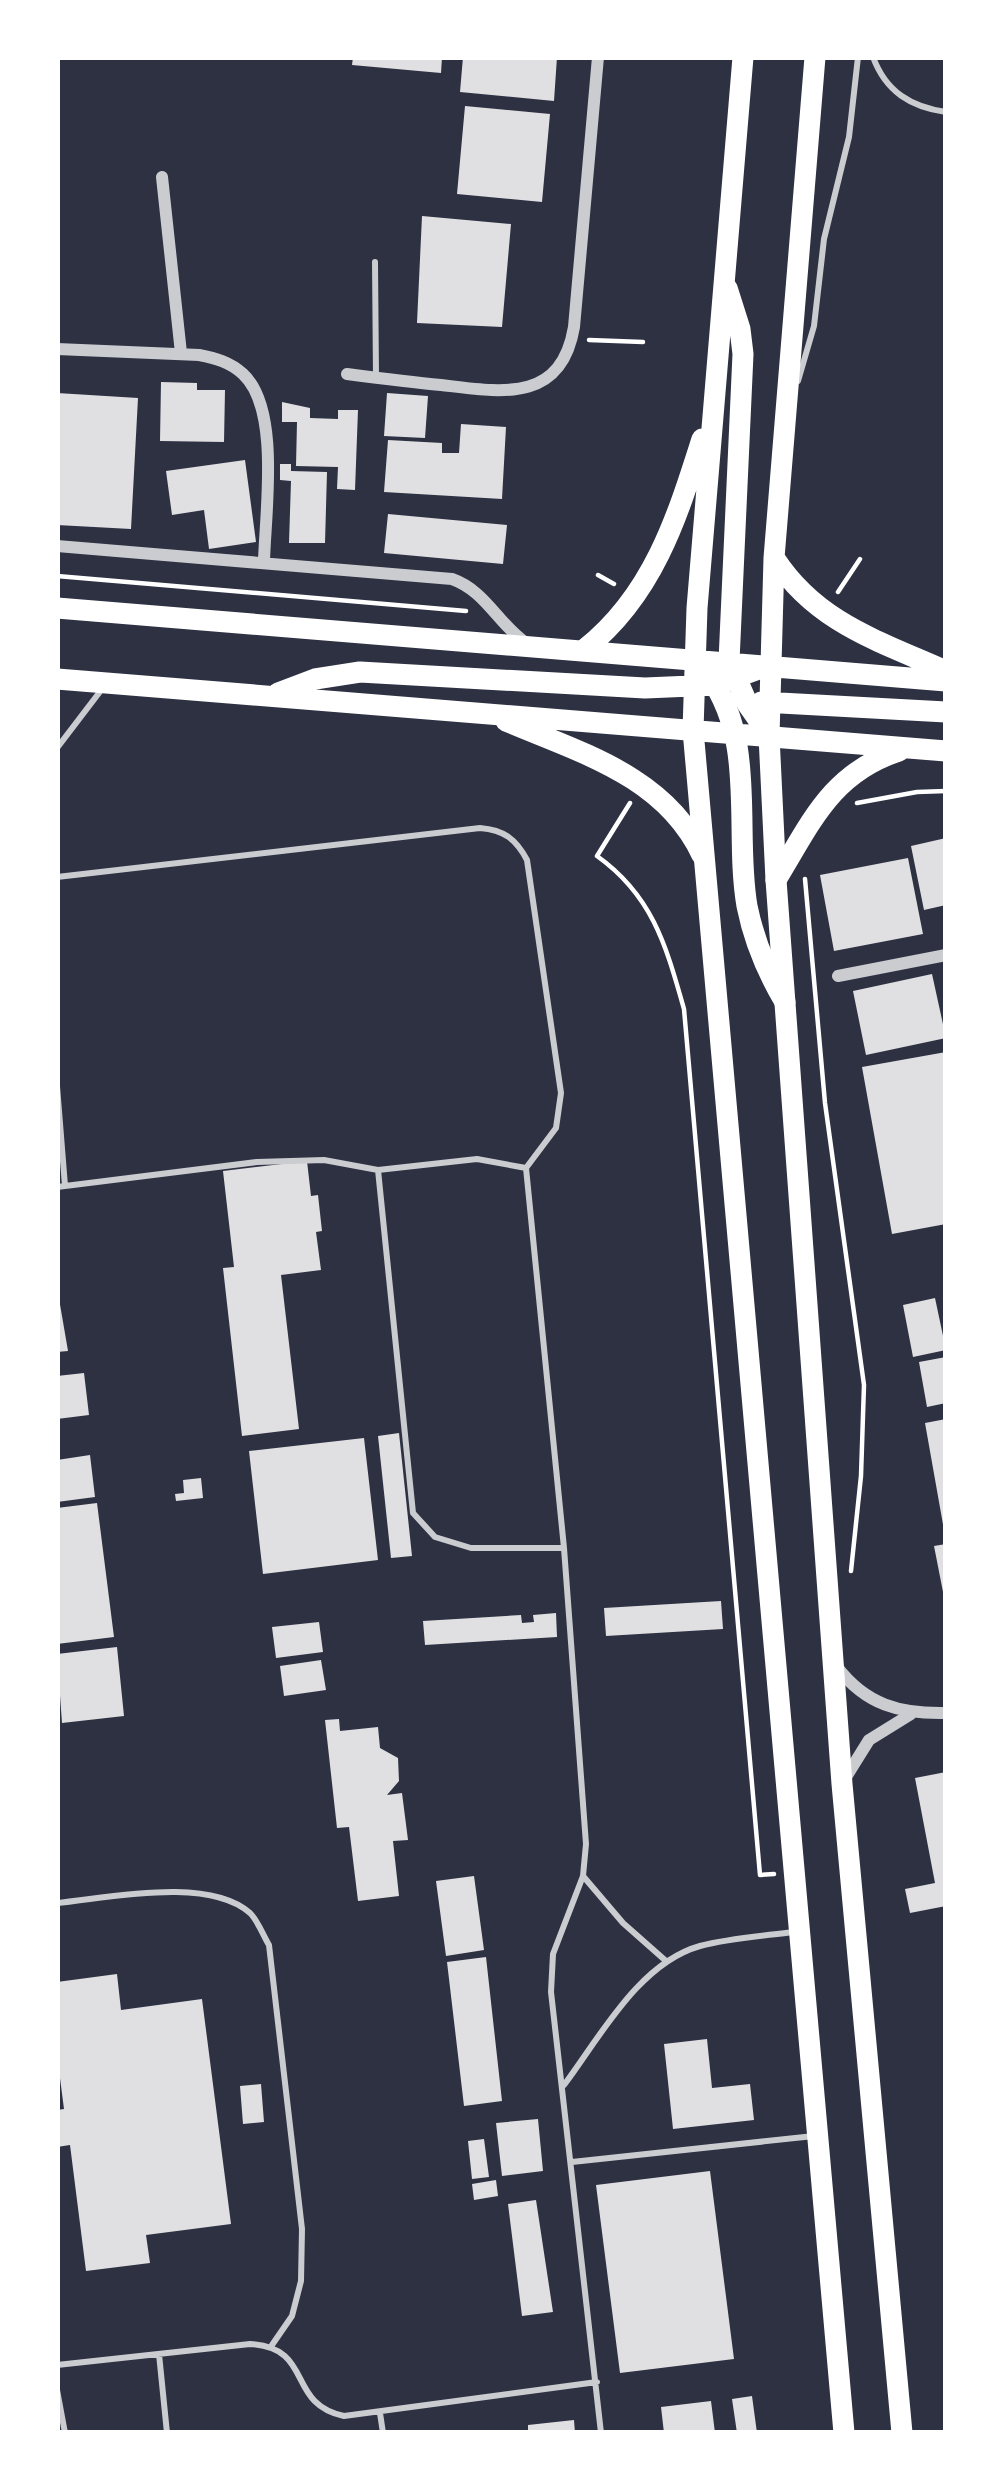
<svg xmlns="http://www.w3.org/2000/svg" width="1003" height="2490" font-family="'Exo 2',sans-serif">
	<rect width="100%" height="100%" fill="#2d3142"/>
	<path fill="#e0e0e3" d="M 353,57 L 442,57 L 441,73 L 352,65 Z
		M 463,57 L 557,57 L 554,101 L 460,92 Z
		M 465,106 L 550,114 L 542,202 L 457,194 Z
		M 422,216 L 511,224 L 502,327 L 417,323 Z
		M 161,382 L 197,383 L 197,390 L 225,390 L 224,442 L 160,441 Z
		M 57,393 L 138,398 L 131,529 L 57,525 Z
		M 387,393 L 428,396 L 425,438 L 384,436 Z
		M 282,402 L 310,408 L 310,418 L 338,419 L 338,410 L 358,410 L 355,490 L 337,489 L 338,467 L 296,466 L 297,422 L 282,422 Z
		M 461,424 L 506,427 L 502,499 L 384,492 L 388,440 L 442,443 L 442,453 L 459,453 Z
		M 245,460 L 256,542 L 209,549 L 204,510 L 172,515 L 166,471 Z
		M 280,464 L 291,464 L 291,471 L 327,472 L 325,543 L 289,543 L 291,481 L 280,480 Z
		M 388,514 L 507,525 L 503,564 L 384,553 Z
		M 946,838 L 946,905 L 924,910 L 911,846 Z
		M 908,858 L 923,934 L 834,951 L 820,875 Z
		M 932,974 L 946,1038 L 866,1055 L 853,991 Z
		M 946,1052 L 946,1224 L 892,1234 L 862,1067 Z
		M 307,1161 L 311,1196 L 318,1195 L 322,1231 L 316,1232 L 321,1270 L 281,1275 L 299,1429 L 242,1436 L 223,1268 L 234,1267 L 223,1171 Z
		M 57,1287 L 68,1351 L 57,1352 Z
		M 935,1298 L 946,1350 L 913,1357 L 903,1305 Z
		M 946,1357 L 946,1403 L 927,1407 L 919,1362 Z
		M 84,1373 L 89,1415 L 57,1419 L 57,1376 Z
		M 946,1419 L 946,1530 L 944,1530 L 925,1423 Z
		M 399,1433 L 412,1556 L 391,1558 L 378,1436 Z
		M 364,1438 L 378,1560 L 263,1574 L 249,1451 Z
		M 90,1455 L 95,1497 L 57,1502 L 57,1460 Z
		M 201,1478 L 203,1498 L 176,1501 L 175,1494 L 184,1493 L 183,1480 Z
		M 97,1503 L 114,1637 L 57,1644 L 57,1508 Z
		M 946,1544 L 946,1597 L 944,1597 L 934,1546 Z
		M 721,1601 L 723,1629 L 606,1636 L 604,1608 Z
		M 556,1613 L 557,1637 L 425,1645 L 423,1621 L 521,1615 L 522,1623 L 534,1622 L 533,1615 Z
		M 319,1622 L 323,1652 L 276,1658 L 272,1627 Z
		M 117,1647 L 124,1716 L 62,1723 L 57,1654 Z
		M 321,1660 L 326,1690 L 284,1696 L 280,1666 Z
		M 339,1719 L 340,1731 L 378,1727 L 380,1748 L 398,1758 L 399,1781 L 387,1795 L 402,1793 L 408,1840 L 393,1841 L 399,1896 L 358,1901 L 349,1827 L 337,1828 L 325,1720 Z
		M 946,1772 L 946,1906 L 910,1913 L 905,1889 L 935,1883 L 915,1778 Z
		M 474,1876 L 484,1950 L 446,1956 L 436,1881 Z
		M 486,1957 L 502,2101 L 464,2106 L 447,1962 Z
		M 117,1974 L 121,2010 L 202,1999 L 231,2224 L 146,2235 L 150,2263 L 86,2271 L 70,2145 L 57,2147 L 57,2110 L 64,2109 L 57,2055 L 57,1982 Z
		M 707,2039 L 712,2088 L 750,2084 L 754,2120 L 673,2129 L 664,2044 Z
		M 261,2084 L 264,2122 L 243,2124 L 240,2086 Z
		M 538,2119 L 543,2171 L 502,2176 L 496,2123 Z
		M 484,2139 L 489,2177 L 472,2179 L 468,2141 Z
		M 710,2171 L 734,2359 L 620,2373 L 596,2185 Z
		M 496,2180 L 498,2196 L 474,2200 L 472,2184 Z
		M 536,2200 L 553,2312 L 522,2316 L 508,2204 Z
		M 752,2396 L 757,2433 L 737,2433 L 732,2399 Z
		M 711,2401 L 715,2433 L 664,2433 L 661,2407 Z
		M 574,2420 L 575,2433 L 528,2433 L 528,2425 Z"/>
	<g fill="none" stroke-linecap="round" stroke-linejoin="round">
		<path stroke="#fff" stroke-width="4.5" d="M 589,340 L 643,342
			M 598,575 L 614,584
			M 57,576 L 466,611
			M 838,592 L 860,559
			M 630,803 L 597,856 C 653,896 666,946 684,1009 L 760,1875 L 774,1874
			M 857,803 L 917,792 L 946,791
			M 805,879 L 825,1103 L 864,1385 L 861,1476 L 851,1571"/>
		<path stroke="#caccd0" stroke-width="6" d="M 873,57 C 886,92 911,107 946,112
			M 375,262 L 376,377
			M 798,381 L 814,326 L 824,239 L 849,137 L 858,57
			M 57,748 L 102,689
			M 57,877 L 480,828 C 504,830 516,839 527,860 L 561,1093 L 556,1128 L 526,1168 L 564,1548 L 586,1844 L 583,1876 L 553,1954 L 551,1992 L 601,2433
			M 57,1086 L 65,1186
			M 378,1170 L 413,1513 L 435,1537 L 471,1548 L 562,1548
			M 57,1187 L 257,1162 L 324,1160 L 378,1170 L 477,1159 L 526,1168
			M 583,1876 L 623,1923 L 666,1961
			M 57,1903 C 109,1898 208,1876 250,1913 C 258,1921 263,1935 269,1945 L 302,2229 L 301,2281 L 292,2316 L 272,2345
			M 564,2085 C 600,2037 639,1963 700,1946 C 730,1938 763,1936 794,1932
			M 572,2162 L 814,2136
			M 159,2354 L 167,2433
			M 57,2365 L 250,2344 C 315,2348 285,2403 344,2416 L 597,2382
			M 57,2390 L 65,2433
			M 380,2413 L 383,2433"/>
		<path stroke="#caccd0" stroke-width="12" d="M 162,177 L 181,353
			M 57,349 L 199,355 C 215,358 230,362 243,374 C 281,409 265,514 264,562
			M 347,374 C 378,378 409,382 441,385 C 500,392 561,404 574,327 L 598,57
			M 57,546 L 452,579 C 486,591 498,624 526,643
			M 838,976 L 946,955
			M 837,1667 C 866,1705 900,1714 946,1713
			M 846,1777 L 869,1740 L 911,1714"/>
		<path stroke="#fff" stroke-width="21" d="M 693,730 L 844,2433
			M 769,736 L 776,880 L 842,1784 L 902,2433"/>
		<path stroke="#fff" stroke-width="21" d="M 727,288 L 740,329 L 743,354 L 729,661 L 748,705 L 769,735
			M 775,559 C 817,623 879,641 946,671
			M 57,608 L 946,681
			M 585,649 C 653,595 677,518 702,439
			M 709,676 C 757,742 734,830 747,906 C 754,941 767,972 785,1002
			M 57,679 L 946,751
			M 278,693 L 315,679 L 360,672 L 645,688 L 715,685 L 767,666
			M 761,702 L 946,712
			M 506,721 C 581,753 665,776 702,855
			M 693,730 L 697,608 L 743,57
			M 769,736 L 774,558 L 815,57
			M 776,880 C 811,823 831,773 899,751"/>
	</g>
	<rect width="1003" height="2490" fill="none" stroke="#ffffff" stroke-width="120"/>
</svg>
